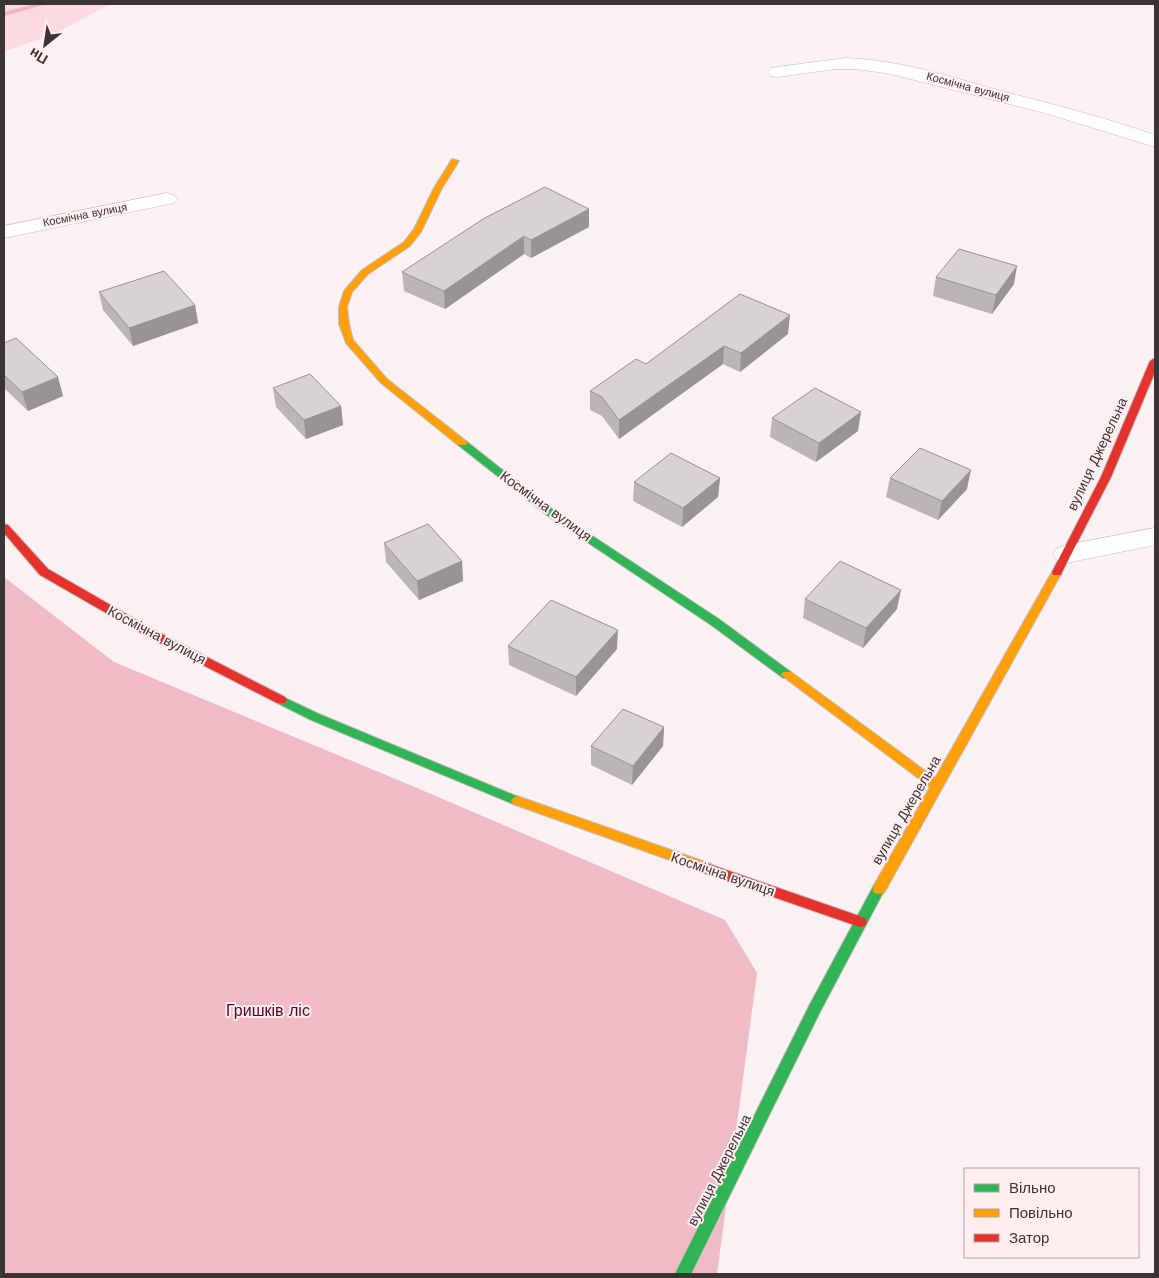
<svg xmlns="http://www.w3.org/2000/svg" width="1159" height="1278" font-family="'Work Sans',sans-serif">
	<rect width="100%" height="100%" fill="#fbf1f3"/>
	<path fill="#fbdae0" d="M 4,4 L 110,4 L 58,32 L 4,52 Z"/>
	<path fill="#f1bbc6" d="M 4,577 L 114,662 L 410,785 L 725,920 L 757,973 L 717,1274 L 4,1274 Z"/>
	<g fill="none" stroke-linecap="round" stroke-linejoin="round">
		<path fill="#f5b2c0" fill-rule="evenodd" d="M 35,4 L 47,4 L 4,16 L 4,12 Z"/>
		<g stroke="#c6bec0" stroke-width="1">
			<path id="street" d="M 846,58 C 898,60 949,76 998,90 C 1051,104 1104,117 1155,135 L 1155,147 L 1048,114 L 891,74 L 856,69 L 836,69 L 777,77 L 771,76 L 768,72 L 771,68 L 777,67 Z
				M 167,193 L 174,195 L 177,199 L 174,203 L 4,238 L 4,226 Z
				M 1155,528 L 1155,545 L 1066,563 L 1057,560 L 1053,554 L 1057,548 L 1066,545 Z"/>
		</g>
		<g stroke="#c6bec0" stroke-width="2">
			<path id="fast" d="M 462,440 L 466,441 L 556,512 L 719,619 L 791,672 L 793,675 L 791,678 L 783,678 L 711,625 L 548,516 L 458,445 L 457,443 L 458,441 Z
				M 281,696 L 319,714 L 521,798 L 523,801 L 521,804 L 513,804 L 311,720 L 277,703 L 275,700 L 277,697 Z
				M 879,884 L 884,885 L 885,889 L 820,1012 L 691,1274 L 675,1274 L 810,1004 L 874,885 Z"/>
		</g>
		<g stroke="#c6bec0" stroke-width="2">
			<path id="slow" d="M 452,159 L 459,161 L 442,188 L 421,232 L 410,246 L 368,274 L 352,292 L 347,307 L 349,324 L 353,340 L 387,379 L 466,441 L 467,443 L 466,445 L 458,445 L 381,383 L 346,343 L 339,324 L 339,307 L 344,291 L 362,270 L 404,242 L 414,229 L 434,188 Z
				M 1057,568 L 1062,572 L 884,893 L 879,894 L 874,893 L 873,889 L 874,885 L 930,787 L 781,675 L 783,672 L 791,672 L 935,778 L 1052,572 Z
				M 517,796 L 711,864 L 712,868 L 711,872 L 706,873 L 513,804 L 511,801 L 513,798 Z"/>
		</g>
		<g stroke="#c6bec0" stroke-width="2">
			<path id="jam" d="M 1155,358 L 1155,372 L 1111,477 L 1062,572 L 1061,575 L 1053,575 L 1052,572 L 1101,477 L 1150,361 Z
				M 4,524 L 8,525 L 48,569 L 154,630 L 285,697 L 287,700 L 285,703 L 277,703 L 146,636 L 40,575 L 4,533 Z
				M 706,863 L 865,918 L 867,922 L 865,926 L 860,927 L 701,872 L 700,868 L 701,864 Z"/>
		</g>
		<use href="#street" fill="#fefdfd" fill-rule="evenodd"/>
		<use href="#fast" fill="#30b455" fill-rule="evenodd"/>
		<use href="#slow" fill="#ff9f0a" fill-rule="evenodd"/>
		<use href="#jam" fill="#e5322d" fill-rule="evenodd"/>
	</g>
	<path fill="#bbb5b5" d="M 589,209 L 589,227 L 531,258 L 524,254 L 445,309 L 404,291 L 402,272 Z
		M 936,277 L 1014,284 L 992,314 L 933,296 Z
		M 99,292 L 195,305 L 198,323 L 133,346 L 103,310 Z
		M 740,294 L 788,334 L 740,372 L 723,364 L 619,439 L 602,416 L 590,410 L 590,391 L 646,364 Z
		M 4,343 L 63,396 L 28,411 L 4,388 Z
		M 273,388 L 341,406 L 343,425 L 306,439 L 276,407 Z
		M 772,418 L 858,431 L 816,462 L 770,437 Z
		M 720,478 L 718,497 L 682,527 L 633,501 L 634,482 Z
		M 890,478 L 967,489 L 938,520 L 886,497 Z
		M 384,543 L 462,561 L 463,581 L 419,600 L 386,562 Z
		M 805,599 L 897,609 L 863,648 L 803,618 Z
		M 508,646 L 617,649 L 576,696 L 509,665 Z
		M 664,727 L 663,746 L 632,785 L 591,765 L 591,746 Z"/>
	<path fill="#989394" d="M 589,209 L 589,227 L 531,258 L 531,240 Z
		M 524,236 L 524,254 L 445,309 L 444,291 Z
		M 1017,266 L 1014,284 L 992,314 L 996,295 Z
		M 195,305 L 198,323 L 133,346 L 129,328 Z
		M 790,315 L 788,334 L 740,372 L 741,353 Z
		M 724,346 L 723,364 L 619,439 L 619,420 Z
		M 58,377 L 63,396 L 28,411 L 22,392 Z
		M 341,406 L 343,425 L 306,439 L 304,420 Z
		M 861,412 L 858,431 L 816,462 L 819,443 Z
		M 971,470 L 967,489 L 938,520 L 942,501 Z
		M 720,478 L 718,497 L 682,527 L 683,508 Z
		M 462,561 L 463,581 L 419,600 L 417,581 Z
		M 901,590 L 897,609 L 863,648 L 866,628 Z
		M 618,630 L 617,649 L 576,696 L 576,677 Z
		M 664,727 L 663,746 L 632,785 L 633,766 Z"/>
	<path fill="#d9d2d3" stroke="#989394" d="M 545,187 L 589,209 L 531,240 L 524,236 L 444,291 L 402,272 L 483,219 Z
		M 959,249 L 1017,266 L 996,295 L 936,277 Z
		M 164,271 L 195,305 L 129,328 L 99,292 Z
		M 740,294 L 790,315 L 741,353 L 724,346 L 619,420 L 602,397 L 590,391 L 636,359 L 646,364 Z
		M 16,338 L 58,377 L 22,392 L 4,375 L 4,343 Z
		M 310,374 L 341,406 L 304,420 L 273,388 Z
		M 815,388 L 861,412 L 819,443 L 772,418 Z
		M 920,448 L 971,470 L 942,501 L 890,478 Z
		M 671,453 L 720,478 L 683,508 L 634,482 Z
		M 428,524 L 462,561 L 417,581 L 384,543 Z
		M 840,561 L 901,590 L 866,628 L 805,599 Z
		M 551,600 L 618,630 L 576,677 L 508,646 Z
		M 623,709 L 664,727 L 633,766 L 591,746 Z"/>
	<g text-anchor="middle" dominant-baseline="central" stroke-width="4" stroke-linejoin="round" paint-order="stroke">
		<g font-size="11" fill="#3b3435" stroke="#ffedf0">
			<text transform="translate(968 87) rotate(15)">Космічна вулиця</text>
			<text transform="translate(85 215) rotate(-11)">Космічна вулиця</text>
		</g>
		<g font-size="14" fill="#3b3435" stroke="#ffedf0">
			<text transform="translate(1097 454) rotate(-65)">вулиця Джерельна</text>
			<text transform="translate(546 506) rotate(36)">Космічна вулиця</text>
			<text transform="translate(157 635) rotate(28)">Космічна вулиця</text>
			<text transform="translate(906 810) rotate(-60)">вулиця Джерельна</text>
			<text transform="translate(723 874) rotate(19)">Космічна вулиця</text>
			<text transform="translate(719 1170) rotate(-63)">вулиця Джерельна</text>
		</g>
		<g font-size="16" fill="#570424" stroke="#ffedf0">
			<text x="268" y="1010">Гришків ліс</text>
		</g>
	</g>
	<rect width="1159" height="1278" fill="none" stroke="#3b3435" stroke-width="10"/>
	<rect x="964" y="1168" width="175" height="90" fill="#ffedf0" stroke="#b1a3a5"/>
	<rect x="974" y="1184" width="25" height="8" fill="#30b455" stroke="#b1a3a5"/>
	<text x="1009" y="1193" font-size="15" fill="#3b3435">Вільно</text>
	<rect x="974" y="1209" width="25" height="8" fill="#ff9f0a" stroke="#b1a3a5"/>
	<text x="1009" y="1218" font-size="15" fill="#3b3435">Повільно</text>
	<rect x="974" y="1234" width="25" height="8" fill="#e5322d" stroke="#b1a3a5"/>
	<text x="1009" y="1243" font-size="15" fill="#3b3435">Затор</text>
	<g transform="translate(45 45) rotate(210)" stroke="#ffedf0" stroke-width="4" paint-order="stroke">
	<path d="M0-4L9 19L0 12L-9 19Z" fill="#3b3435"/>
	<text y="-8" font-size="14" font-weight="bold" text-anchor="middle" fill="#3b3435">Пн</text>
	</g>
</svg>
